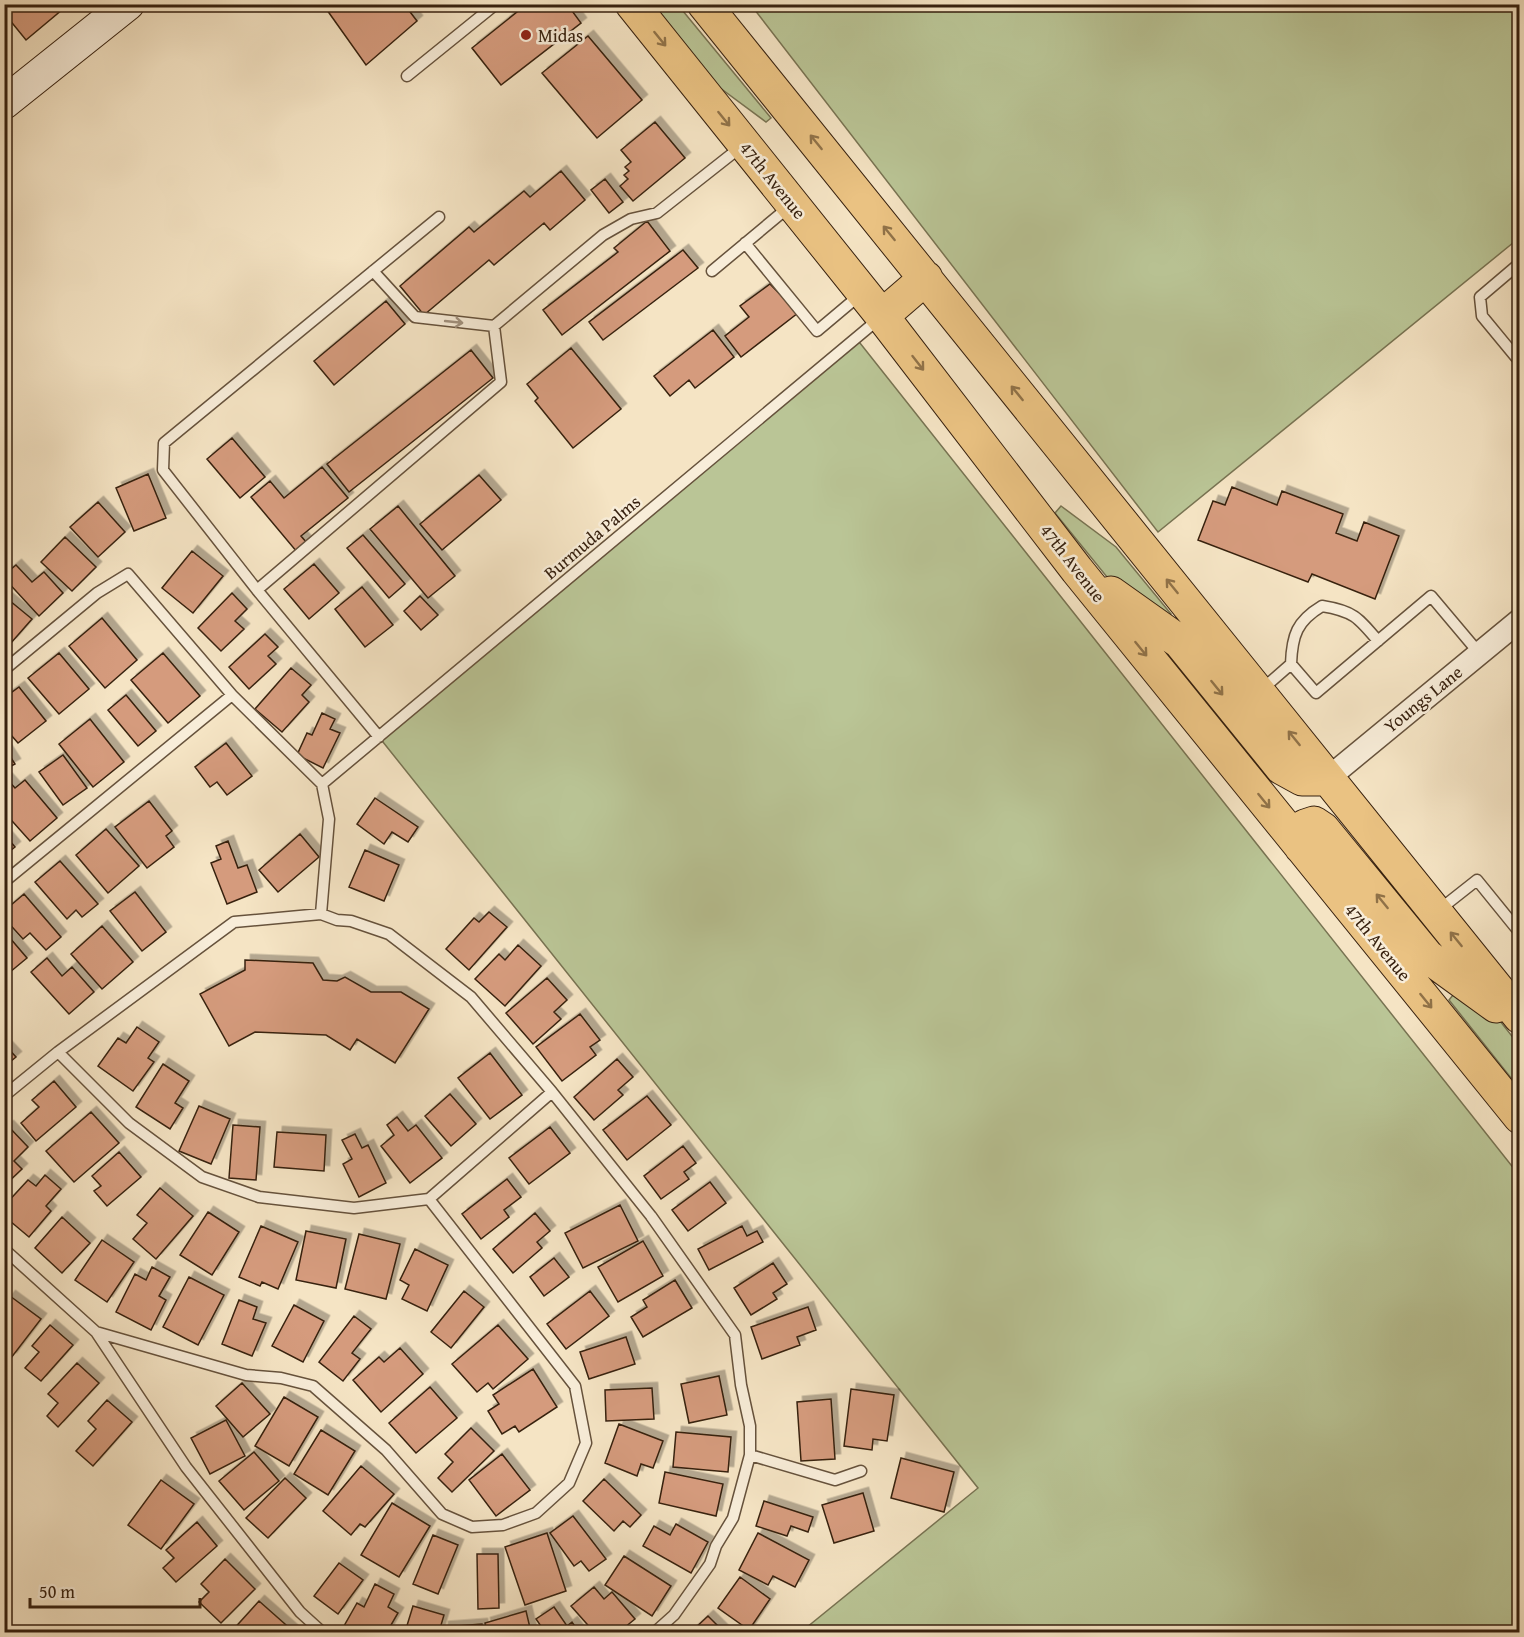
<svg xmlns="http://www.w3.org/2000/svg" width="1524" height="1637" font-family="'Gentium Book Plus',serif">
	<defs>
		<filter id="shadow"><feDropShadow dx="5.5" dy="-5.5" stdDeviation="0" flood-color="#0004"/></filter>
	</defs>
	<rect width="100%" height="100%" fill="#f5e4c4"/>
	<filter id="stains"><feTurbulence type="fractalNoise" baseFrequency=".00333" numOctaves="4"/><feColorMatrix values="0 0 0 0 .2 0 0 0 0 .09 0 0 0 0 .02 0 0 0 .5 -.17"/></filter>
	<radialGradient id="worn" r=".72"><stop offset=".6" stop-color="#630" stop-opacity="0"/><stop offset="1" stop-color="#630" stop-opacity=".3"/></radialGradient>
	<path fill="#bac596" stroke="#787352" stroke-width="1.5" d="M 648,5 L 678,5 L 771,118 L 766,122 L 708,79 Z
		M 751,5 L 1519,5 L 1519,238 L 1158,532 Z
		M 856,338 L 1519,1175 L 1519,1632 L 801,1632 L 978,1488 L 379,737 Z
		M 1061,506 L 1116,547 L 1171,614 L 1165,620 L 1107,577 L 1055,513 Z
		M 1457,990 L 1500,1021 L 1519,1045 L 1519,1088 L 1449,1000 Z"/>
	<path fill="#d59b7d" stroke="#37210f" stroke-width="1.5" filter="url(#shadow)" d="M 4,4 L 69,4 L 26,40 L 4,13 Z
		M 334,4 L 404,4 L 417,21 L 366,65 L 327,10 Z
		M 527,4 L 567,4 L 581,23 L 501,85 L 472,48 Z
		M 588,36 L 642,100 L 597,138 L 542,73 Z
		M 655,122 L 685,158 L 633,201 L 620,186 L 628,179 L 624,175 L 629,171 L 625,167 L 631,162 L 621,150 Z
		M 561,171 L 585,200 L 550,230 L 544,223 L 494,265 L 489,260 L 424,315 L 400,286 L 469,227 L 474,232 L 524,191 L 530,197 Z
		M 605,179 L 623,202 L 609,213 L 591,190 Z
		M 647,221 L 670,251 L 562,335 L 543,310 L 618,252 L 614,248 Z
		M 683,250 L 698,268 L 603,340 L 589,322 Z
		M 770,284 L 798,313 L 741,357 L 725,336 L 749,317 L 740,306 Z
		M 386,301 L 405,324 L 334,385 L 314,361 Z
		M 713,330 L 734,357 L 695,388 L 689,380 L 670,396 L 654,376 Z
		M 571,348 L 621,409 L 573,448 L 535,401 L 538,398 L 527,384 Z
		M 471,350 L 493,378 L 349,492 L 327,464 Z
		M 232,438 L 265,477 L 240,498 L 207,459 Z
		M 322,467 L 348,498 L 301,536 L 307,543 L 297,552 L 251,497 L 270,481 L 284,498 Z
		M 148,474 L 166,518 L 134,531 L 116,488 Z
		M 479,475 L 501,500 L 442,550 L 420,524 Z
		M 1232,487 L 1277,505 L 1282,491 L 1343,514 L 1336,533 L 1357,541 L 1364,522 L 1399,536 L 1375,599 L 1312,574 L 1308,582 L 1198,540 L 1213,501 L 1225,505 Z
		M 98,502 L 125,532 L 98,557 L 70,527 Z
		M 398,506 L 455,576 L 428,598 L 370,529 Z
		M 363,535 L 405,584 L 389,598 L 347,548 Z
		M 65,537 L 96,567 L 72,591 L 41,562 Z
		M 192,551 L 223,576 L 193,613 L 162,588 Z
		M 314,564 L 339,593 L 309,619 L 284,589 Z
		M 16,565 L 32,582 L 44,572 L 63,593 L 39,616 L 4,578 L 4,575 Z
		M 362,587 L 393,625 L 365,647 L 335,609 Z
		M 232,593 L 247,609 L 235,621 L 244,629 L 221,651 L 198,628 Z
		M 4,596 L 32,619 L 11,643 L 4,637 Z
		M 420,596 L 438,615 L 421,630 L 404,611 Z
		M 102,618 L 137,660 L 105,688 L 69,646 Z
		M 265,634 L 278,647 L 268,656 L 276,664 L 249,689 L 229,667 Z
		M 59,653 L 89,689 L 59,714 L 28,678 Z
		M 163,653 L 200,696 L 168,723 L 131,680 Z
		M 291,668 L 311,685 L 302,695 L 309,702 L 282,732 L 255,709 Z
		M 19,687 L 46,721 L 18,743 L 4,727 L 4,698 Z
		M 126,695 L 156,731 L 138,746 L 108,710 Z
		M 322,713 L 335,719 L 330,729 L 340,733 L 323,768 L 297,755 L 307,733 L 312,735 Z
		M 90,719 L 124,762 L 93,787 L 59,744 Z
		M 226,743 L 252,776 L 227,795 L 217,782 L 210,787 L 195,767 Z
		M 4,747 L 15,764 L 4,770 Z
		M 63,755 L 87,788 L 63,805 L 39,772 Z
		M 7,779 L 15,788 L 25,780 L 57,818 L 30,841 L 4,812 L 4,801 L 7,799 L 4,796 L 4,781 Z
		M 375,798 L 418,827 L 408,842 L 392,832 L 384,844 L 357,824 Z
		M 149,801 L 172,831 L 166,836 L 174,847 L 147,868 L 115,827 Z
		M 106,829 L 139,866 L 108,893 L 76,855 Z
		M 4,834 L 15,847 L 4,856 Z
		M 300,834 L 319,857 L 278,892 L 259,870 Z
		M 228,841 L 238,868 L 247,865 L 257,892 L 227,904 L 211,863 L 221,859 L 216,846 Z
		M 365,850 L 399,865 L 384,901 L 349,887 Z
		M 60,861 L 98,904 L 82,917 L 76,910 L 67,919 L 35,882 Z
		M 135,892 L 166,932 L 142,951 L 110,911 Z
		M 24,894 L 61,937 L 46,950 L 30,933 L 23,939 L 4,918 L 4,911 Z
		M 489,912 L 507,927 L 469,970 L 446,949 L 474,918 L 479,922 Z
		M 102,926 L 133,962 L 102,989 L 71,954 Z
		M 4,931 L 27,958 L 4,977 Z
		M 518,945 L 541,966 L 505,1006 L 475,979 L 499,954 L 505,960 Z
		M 47,958 L 62,976 L 72,967 L 94,992 L 69,1014 L 31,972 Z
		M 245,960 L 313,963 L 323,980 L 337,981 L 345,977 L 371,992 L 401,992 L 429,1009 L 395,1063 L 357,1039 L 350,1050 L 326,1035 L 255,1032 L 229,1046 L 200,994 L 245,970 Z
		M 547,978 L 567,1000 L 554,1012 L 561,1019 L 533,1044 L 506,1013 Z
		M 580,1014 L 600,1040 L 590,1047 L 596,1055 L 562,1081 L 536,1047 Z
		M 137,1027 L 159,1042 L 148,1058 L 154,1062 L 133,1091 L 98,1066 L 118,1038 L 126,1043 Z
		M 4,1044 L 16,1057 L 4,1067 Z
		M 490,1053 L 522,1095 L 490,1119 L 458,1078 Z
		M 617,1059 L 633,1077 L 618,1090 L 623,1095 L 594,1120 L 574,1097 Z
		M 163,1064 L 189,1081 L 175,1103 L 183,1108 L 170,1129 L 136,1107 Z
		M 54,1081 L 76,1107 L 36,1141 L 21,1123 L 39,1107 L 32,1100 Z
		M 450,1094 L 476,1124 L 451,1146 L 425,1116 Z
		M 647,1096 L 671,1125 L 627,1160 L 603,1130 Z
		M 199,1106 L 230,1119 L 211,1164 L 179,1151 Z
		M 91,1112 L 119,1143 L 74,1182 L 46,1151 Z
		M 397,1117 L 408,1131 L 416,1125 L 442,1158 L 410,1183 L 381,1146 L 394,1135 L 387,1125 Z
		M 233,1125 L 260,1127 L 256,1180 L 229,1178 Z
		M 8,1126 L 28,1147 L 14,1161 L 22,1169 L 4,1186 L 4,1130 Z
		M 550,1127 L 570,1153 L 529,1184 L 509,1158 Z
		M 277,1132 L 326,1135 L 324,1171 L 274,1167 Z
		M 355,1134 L 362,1148 L 368,1145 L 386,1183 L 359,1197 L 343,1164 L 352,1159 L 342,1140 Z
		M 683,1146 L 696,1163 L 684,1172 L 689,1179 L 661,1199 L 644,1176 Z
		M 119,1152 L 141,1177 L 107,1206 L 94,1191 L 101,1186 L 92,1176 Z
		M 45,1175 L 61,1189 L 46,1206 L 51,1211 L 29,1237 L 4,1216 L 4,1206 L 28,1180 L 36,1186 Z
		M 507,1179 L 521,1197 L 504,1210 L 509,1217 L 481,1239 L 462,1214 Z
		M 710,1182 L 726,1203 L 688,1231 L 672,1210 Z
		M 160,1188 L 193,1216 L 156,1259 L 133,1239 L 147,1223 L 137,1215 Z
		M 620,1205 L 638,1241 L 583,1268 L 565,1233 Z
		M 208,1212 L 239,1232 L 212,1275 L 180,1255 Z
		M 535,1213 L 550,1231 L 537,1242 L 542,1248 L 513,1273 L 493,1249 Z
		M 62,1217 L 90,1243 L 62,1273 L 35,1248 Z
		M 261,1226 L 298,1242 L 278,1289 L 262,1282 L 260,1286 L 239,1277 Z
		M 742,1226 L 747,1236 L 757,1231 L 763,1242 L 709,1270 L 698,1249 Z
		M 306,1231 L 346,1239 L 336,1288 L 296,1280 Z
		M 359,1234 L 400,1244 L 386,1299 L 345,1289 Z
		M 102,1240 L 134,1262 L 107,1302 L 75,1280 Z
		M 643,1241 L 663,1276 L 618,1302 L 598,1267 Z
		M 415,1249 L 448,1265 L 427,1311 L 402,1299 L 409,1285 L 400,1280 Z
		M 554,1258 L 569,1277 L 544,1296 L 530,1277 Z
		M 773,1263 L 787,1284 L 773,1293 L 777,1299 L 751,1315 L 734,1288 Z
		M 152,1267 L 170,1277 L 159,1296 L 166,1300 L 151,1330 L 116,1312 L 135,1274 L 146,1280 Z
		M 189,1277 L 224,1295 L 198,1345 L 163,1327 Z
		M 675,1280 L 692,1308 L 643,1337 L 631,1317 L 647,1307 L 643,1300 Z
		M 464,1291 L 484,1307 L 451,1348 L 431,1332 Z
		M 590,1291 L 609,1316 L 566,1349 L 547,1324 Z
		M 10,1296 L 41,1319 L 11,1358 L 4,1353 L 4,1304 Z
		M 239,1300 L 257,1307 L 253,1319 L 266,1323 L 252,1356 L 222,1344 Z
		M 294,1305 L 324,1321 L 303,1362 L 272,1346 Z
		M 808,1307 L 816,1330 L 797,1337 L 800,1345 L 762,1359 L 751,1327 Z
		M 354,1316 L 371,1329 L 352,1353 L 360,1359 L 343,1381 L 319,1362 Z
		M 50,1325 L 73,1345 L 41,1381 L 25,1368 L 39,1352 L 32,1346 Z
		M 498,1325 L 528,1359 L 493,1389 L 488,1383 L 477,1392 L 452,1364 Z
		M 626,1337 L 635,1364 L 589,1379 L 580,1352 Z
		M 400,1348 L 423,1374 L 381,1412 L 353,1380 L 379,1357 L 384,1362 Z
		M 77,1363 L 99,1383 L 58,1427 L 47,1416 L 58,1403 L 48,1394 Z
		M 533,1369 L 557,1407 L 519,1432 L 515,1426 L 502,1434 L 488,1411 L 499,1404 L 493,1395 Z
		M 719,1376 L 727,1415 L 689,1423 L 681,1384 Z
		M 242,1383 L 270,1414 L 243,1437 L 216,1406 Z
		M 430,1387 L 457,1418 L 416,1453 L 389,1423 Z
		M 652,1388 L 654,1419 L 606,1421 L 605,1390 Z
		M 851,1389 L 894,1395 L 887,1441 L 873,1439 L 872,1450 L 844,1446 Z
		M 284,1397 L 318,1417 L 289,1466 L 255,1446 Z
		M 831,1399 L 835,1459 L 801,1461 L 797,1402 Z
		M 107,1400 L 132,1422 L 93,1466 L 76,1451 L 96,1429 L 88,1421 Z
		M 226,1420 L 245,1456 L 210,1474 L 191,1438 Z
		M 619,1424 L 663,1441 L 653,1468 L 641,1464 L 637,1476 L 605,1463 Z
		M 471,1428 L 494,1451 L 452,1492 L 438,1478 L 453,1462 L 445,1454 Z
		M 321,1430 L 355,1451 L 328,1495 L 294,1474 Z
		M 676,1432 L 731,1437 L 728,1472 L 673,1467 Z
		M 254,1452 L 279,1481 L 244,1510 L 219,1481 Z
		M 502,1454 L 530,1490 L 496,1516 L 469,1480 Z
		M 901,1458 L 954,1472 L 944,1512 L 891,1498 Z
		M 361,1466 L 394,1494 L 365,1527 L 360,1524 L 351,1535 L 323,1511 Z
		M 665,1472 L 723,1484 L 716,1516 L 659,1503 Z
		M 285,1478 L 306,1498 L 268,1538 L 246,1518 Z
		M 604,1479 L 641,1515 L 630,1527 L 623,1521 L 614,1531 L 583,1501 Z
		M 161,1480 L 194,1504 L 161,1549 L 128,1525 Z
		M 863,1493 L 874,1531 L 834,1543 L 822,1505 Z
		M 764,1501 L 813,1517 L 808,1532 L 791,1526 L 787,1536 L 756,1526 Z
		M 392,1503 L 430,1526 L 399,1577 L 361,1555 Z
		M 573,1516 L 606,1559 L 589,1571 L 581,1561 L 574,1566 L 550,1533 Z
		M 197,1522 L 217,1546 L 176,1582 L 163,1568 L 174,1558 L 166,1550 Z
		M 676,1524 L 708,1542 L 691,1573 L 643,1546 L 654,1526 L 670,1535 Z
		M 547,1533 L 566,1591 L 525,1605 L 505,1547 Z
		M 758,1533 L 809,1560 L 795,1587 L 773,1576 L 768,1585 L 739,1570 Z
		M 433,1535 L 458,1545 L 438,1594 L 413,1584 Z
		M 477,1554 L 498,1554 L 499,1608 L 478,1609 Z
		M 624,1556 L 671,1586 L 652,1616 L 605,1585 Z
		M 225,1559 L 255,1589 L 221,1623 L 199,1602 L 209,1592 L 201,1584 Z
		M 339,1563 L 363,1580 L 338,1614 L 314,1596 Z
		M 740,1577 L 770,1599 L 749,1630 L 718,1608 Z
		M 375,1584 L 394,1594 L 388,1607 L 398,1613 L 387,1632 L 356,1632 L 344,1626 L 357,1603 L 364,1607 Z
		M 594,1587 L 604,1599 L 612,1592 L 635,1619 L 619,1632 L 594,1632 L 571,1606 Z
		M 259,1601 L 294,1632 L 231,1632 Z
		M 413,1606 L 444,1615 L 439,1632 L 405,1632 Z
		M 554,1607 L 567,1626 L 572,1622 L 579,1632 L 545,1632 L 536,1619 Z
		M 526,1611 L 531,1632 L 487,1632 L 485,1623 Z
		M 708,1616 L 724,1632 L 691,1632 Z
		M 482,1624 L 483,1632 L 443,1632 L 443,1627 Z"/>
	<g fill="none" stroke-linecap="round" stroke-linejoin="round">
		<g stroke="#66523c" stroke-width="13">
			<path id="lane" d="M 407,76 L 496,4
				M 745,243 L 817,331 L 861,294
				M 1520,263 L 1480,297 L 1482,316 L 1520,362
				M 373,271 L 415,317 L 494,326 L 603,235 L 631,219 L 657,213 L 742,146
				M 712,271 L 790,206
				M 257,590 L 501,382 L 494,326
				M 1291,664 C 1292,635 1297,621 1322,606 C 1353,611 1358,617 1378,641
				M 4,670 L 97,593 L 128,574 L 232,695 L 322,784 L 329,819 L 321,914
				M 1260,691 L 1291,664 L 1316,693 L 1431,596 L 1479,653
				M 379,737 L 257,590 L 163,470 L 164,443 L 439,217
				M 322,784 L 880,318
				M 4,882 L 232,695
				M 1439,910 L 1477,880 L 1520,933
				M 4,1096 L 58,1052 L 234,922 L 321,914 L 337,920 L 351,921 L 389,934 L 471,997 L 552,1092 L 651,1216 L 735,1335 L 741,1385 L 750,1426 L 750,1455 L 733,1518 L 716,1546 L 710,1564 L 674,1615 L 655,1632
				M 429,1199 L 552,1092
				M 4,1249 L 96,1332 L 246,1375 L 281,1378 L 313,1386 L 386,1450 L 442,1514 L 472,1527 L 503,1525 L 536,1513 L 569,1483 L 586,1443 L 575,1386 L 429,1199 L 354,1208 L 259,1197 L 202,1177 L 129,1123 L 58,1052
				M 96,1332 L 186,1467 L 300,1612 L 322,1632
				M 750,1455 L 835,1480 L 861,1471"/>
		</g>
		<g stroke="#66523c" stroke-width="25">
			<path id="street" d="M 1327,779 L 1520,620"/>
		</g>
		<g stroke="#37210f" stroke-width="34">
			<path id="secondary" d="M 4,103 L 128,4"/>
		</g>
		<g stroke="#37210f" stroke-width="35">
			<path id="primary" d="M 632,4 L 882,316 L 1077,570 L 1520,1117
				M 704,4 L 1520,1017
				M 882,316 L 926,278
				M 1111,593 L 1180,642 L 1282,768 L 1302,779 L 1327,779
				M 1301,847 L 1300,833 L 1305,826 L 1314,823 L 1323,829 L 1427,956 L 1496,1006"/>
		</g>
		<use href="#lane" stroke="#f8edd9" stroke-width="10"/>
		<use href="#street" stroke="#f8edd9" stroke-width="22"/>
		<use href="#secondary" stroke="#f8edd9" stroke-width="32"/>
		<use href="#primary" stroke="#eac282" stroke-width="33"/>
	</g>
	<defs><path id="oneway-shaft" d="M-6 0H5M1.5-3L5.5 0L1.5 3" fill="none" stroke-width="1.6" stroke-linecap="round" stroke-linejoin="round" transform="scale(1.5)"/></defs>
	<g stroke="#907248">
		<use href="#oneway-shaft" transform="translate(660 39) rotate(51)"/>
		<use href="#oneway-shaft" transform="translate(724 119) rotate(51)"/>
		<use href="#oneway-shaft" transform="translate(816 142) rotate(-129)"/>
		<use href="#oneway-shaft" transform="translate(889 233) rotate(-129)"/>
		<use href="#oneway-shaft" transform="translate(918 363) rotate(52)"/>
		<use href="#oneway-shaft" transform="translate(1017 393) rotate(-129)"/>
		<use href="#oneway-shaft" transform="translate(1172 586) rotate(-129)"/>
		<use href="#oneway-shaft" transform="translate(1141 649) rotate(51)"/>
		<use href="#oneway-shaft" transform="translate(1217 688) rotate(51)"/>
		<use href="#oneway-shaft" transform="translate(1294 738) rotate(-129)"/>
		<use href="#oneway-shaft" transform="translate(1264 801) rotate(51)"/>
		<use href="#oneway-shaft" transform="translate(1382 901) rotate(-129)"/>
		<use href="#oneway-shaft" transform="translate(1456 939) rotate(-129)"/>
		<use href="#oneway-shaft" transform="translate(1426 1001) rotate(51)"/>
	</g>
	<use stroke="#a1917e" href="#oneway-shaft" transform="translate(454 322) rotate(6)"/>
	<circle fill="#8f2418" stroke="#f8edd9" stroke-width="2" cx="526" cy="35" r="6"/>
	<g text-anchor="middle" dominant-baseline="central" stroke-width="5" stroke-linejoin="round" paint-order="stroke">
		<g font-size="18" fill="#37210f" stroke="#f8edd9" text-anchor="start">
			<text x="538" y="35">Midas</text>
		</g>
		<g font-size="18" fill="#37210f" stroke="#f8edd9">
			<text transform="translate(773 180) rotate(51)">47th Avenue</text>
			<text transform="translate(592 537) rotate(-40)">Burmuda Palms</text>
			<text transform="translate(1073 563) rotate(52)">47th Avenue</text>
			<text transform="translate(1423 699) rotate(-39)">Youngs Lane</text>
			<text transform="translate(1378 942) rotate(51)">47th Avenue</text>
		</g>
	</g>
	<rect width="1524" height="1637" fill="none" stroke="#f5e4c4" stroke-width="24"/>
	<rect x="6" y="6" width="1512" height="1625" fill="none" stroke="#37210f" stroke-width="3"/>
	<rect x="12" y="12" width="1500" height="1613" fill="none" stroke="#37210f" stroke-width="1.5"/>
	<path d="M30 1598v9h170v-9" fill="none" stroke="#37210f" stroke-width="3"/>
	<text x="39" y="1598" font-size="18" fill="#37210f" stroke="#f8edd9" stroke-width="4.5" paint-order="stroke">50 m</text>
	<rect width="100%" height="100%" filter="url(#stains)"/>
	<rect width="100%" height="100%" fill="url(#worn)"/>
</svg>
